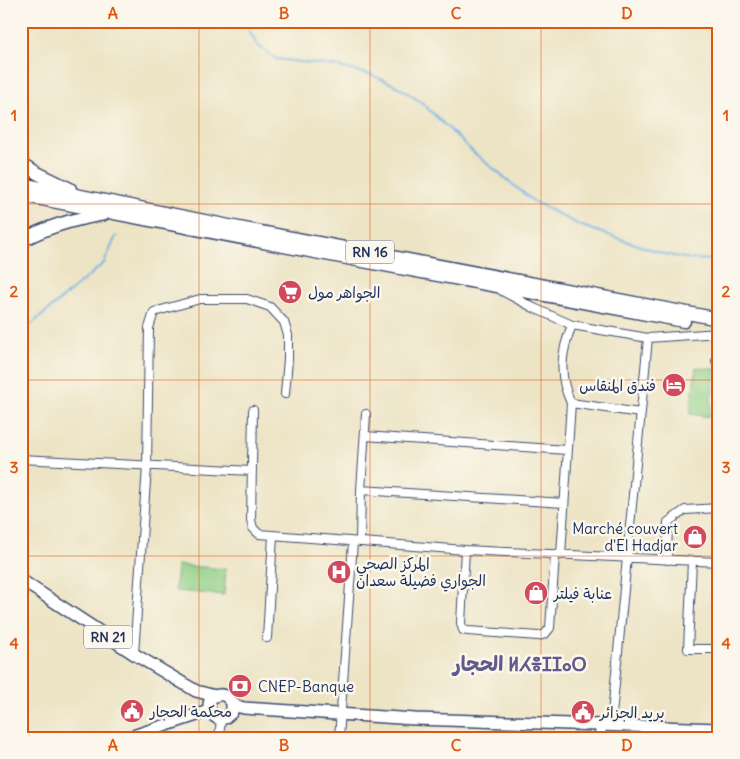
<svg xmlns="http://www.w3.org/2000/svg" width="740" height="759" font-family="Delius,'Playpen Sans Arabic','Noto Sans Tifinagh',sans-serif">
	<rect width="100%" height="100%" fill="#fbf7ec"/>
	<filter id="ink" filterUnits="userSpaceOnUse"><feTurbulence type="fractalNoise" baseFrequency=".02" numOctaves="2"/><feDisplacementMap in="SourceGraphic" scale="10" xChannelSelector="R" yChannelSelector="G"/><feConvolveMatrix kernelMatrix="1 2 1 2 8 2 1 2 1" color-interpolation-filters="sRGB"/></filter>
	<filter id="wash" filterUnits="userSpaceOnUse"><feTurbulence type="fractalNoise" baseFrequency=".0096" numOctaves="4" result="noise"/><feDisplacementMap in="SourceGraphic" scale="20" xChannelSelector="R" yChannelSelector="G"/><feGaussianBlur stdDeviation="1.12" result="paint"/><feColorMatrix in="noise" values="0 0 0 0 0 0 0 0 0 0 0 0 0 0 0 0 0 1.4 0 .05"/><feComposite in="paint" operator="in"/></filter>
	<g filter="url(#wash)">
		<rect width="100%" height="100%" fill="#ede4c5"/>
		<path fill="#8fce85" stroke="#557e72" d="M 696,367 L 715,369 L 709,417 L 690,414 Z
			M 177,565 L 226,569 L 224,595 L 175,591 Z"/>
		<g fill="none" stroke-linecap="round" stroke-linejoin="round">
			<path stroke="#6bafe1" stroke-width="2" d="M 244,21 L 257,45 L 276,59 L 335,66 L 372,75 L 397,86 L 421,102 L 473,152 L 533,201 L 579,225 L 664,254 L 690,259 L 719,260
				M 21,333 L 104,263 L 116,236"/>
		</g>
	</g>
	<g filter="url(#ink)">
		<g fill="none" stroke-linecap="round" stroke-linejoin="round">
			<g stroke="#3a4a6d" stroke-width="10">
				<path id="minor" d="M 502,291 L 534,308 L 572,325 L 648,338 L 719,333
					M 716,361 L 719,362
					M 571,403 L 640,413
					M 253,410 L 251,520 L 253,528 L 259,534 L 465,550 L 719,562
					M 365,436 L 567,450
					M 21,459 L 252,471
					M 361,490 L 564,503
					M 360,542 L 361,490 L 366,414
					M 465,550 L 461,623 L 463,630 L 468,631 L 539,636 L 545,634 L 550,628 L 555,555
					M 561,555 L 571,403 C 558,376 561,352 572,325
					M 667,560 L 668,522 L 685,510 L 719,508
					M 692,561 L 688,649 L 719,649
					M 267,638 L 273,536
					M 134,654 L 147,467 L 149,328 L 154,312 L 200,299 L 247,299 L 270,307 L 284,322 L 288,335 L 288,359 L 285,394
					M 611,725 L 648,338
					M 219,738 L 221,719
					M 339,738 L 353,542"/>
			</g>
			<g stroke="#3a4a6d" stroke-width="12">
				<path id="secondary" d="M 600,738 L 601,724"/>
			</g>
			<g stroke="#3a4a6d" stroke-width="14">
				<path id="primary" d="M 21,580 L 134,654 L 196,691 L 215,696
					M 232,703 L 232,712 L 225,718 L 217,718 C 207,713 205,696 219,695 C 227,694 228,699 233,703 C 235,706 240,707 244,708 L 415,719 L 719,729
					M 127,738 L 209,711"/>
			</g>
			<g stroke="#3a4a6d" stroke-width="15">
				<path id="trunk" d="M 21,163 L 37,173 L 70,189
					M 21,184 L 234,227 L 719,319
					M 21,195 L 320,253 L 684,321
					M 21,241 C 47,226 75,219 104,214"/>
			</g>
			<use href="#minor" stroke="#fff" stroke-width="8"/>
			<use href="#secondary" stroke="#fff" stroke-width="10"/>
			<use href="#primary" stroke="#fff" stroke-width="11"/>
			<use href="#trunk" stroke="#fff" stroke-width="12"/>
		</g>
	</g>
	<path fill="none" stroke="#de5710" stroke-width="1" stroke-opacity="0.55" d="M 199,21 L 199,738M 370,21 L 370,738M 541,21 L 541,738M 21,204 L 719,204M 21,380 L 719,380M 21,556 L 719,556"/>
	<defs>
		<g id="supermarket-disc" transform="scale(1.25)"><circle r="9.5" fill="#d1495b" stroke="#fbf7ec"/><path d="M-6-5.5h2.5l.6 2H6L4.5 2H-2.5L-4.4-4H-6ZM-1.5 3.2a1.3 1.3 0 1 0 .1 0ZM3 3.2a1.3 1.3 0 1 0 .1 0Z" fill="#fff"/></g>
		<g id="hotel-disc" transform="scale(1.25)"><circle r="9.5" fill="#d1495b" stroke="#fbf7ec"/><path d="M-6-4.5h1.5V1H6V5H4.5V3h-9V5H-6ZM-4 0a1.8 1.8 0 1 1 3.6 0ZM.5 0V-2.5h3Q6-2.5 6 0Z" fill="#fff"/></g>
		<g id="shop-disc" transform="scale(1.25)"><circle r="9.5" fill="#d1495b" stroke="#fbf7ec"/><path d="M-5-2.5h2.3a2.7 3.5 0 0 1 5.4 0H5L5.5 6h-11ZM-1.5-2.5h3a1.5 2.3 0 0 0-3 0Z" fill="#fff"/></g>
		<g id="hospital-disc" transform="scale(1.25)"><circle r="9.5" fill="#d1495b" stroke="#fbf7ec"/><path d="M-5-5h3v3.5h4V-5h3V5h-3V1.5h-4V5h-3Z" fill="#fff"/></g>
		<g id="bank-disc" transform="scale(1.25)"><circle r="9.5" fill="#d1495b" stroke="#fbf7ec"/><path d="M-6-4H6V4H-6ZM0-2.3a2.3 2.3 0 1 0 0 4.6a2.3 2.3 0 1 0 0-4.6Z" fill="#fff"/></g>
		<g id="civic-disc" transform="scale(1.25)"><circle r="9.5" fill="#d1495b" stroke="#fbf7ec"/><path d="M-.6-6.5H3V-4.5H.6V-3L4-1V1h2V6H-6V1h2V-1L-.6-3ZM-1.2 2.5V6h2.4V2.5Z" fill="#fff"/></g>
	</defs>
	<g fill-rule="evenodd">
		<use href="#supermarket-disc" x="290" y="292"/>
		<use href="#hotel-disc" x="674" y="385"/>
		<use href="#shop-disc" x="695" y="537"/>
		<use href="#hospital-disc" x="339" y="572"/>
		<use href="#shop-disc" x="536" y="593"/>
		<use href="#bank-disc" x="240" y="686"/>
		<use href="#civic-disc" x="132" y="711"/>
		<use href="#civic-disc" x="583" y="712"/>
	</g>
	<g text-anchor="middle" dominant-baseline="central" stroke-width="5" stroke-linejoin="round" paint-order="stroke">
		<g fill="#fbf7ec" stroke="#5e6b89" stroke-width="1">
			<rect x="346" y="240.5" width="48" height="23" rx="4"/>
			<rect x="84" y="625.5" width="48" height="23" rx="4"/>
		</g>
		<g font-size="14" font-weight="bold" fill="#1b2f5e">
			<text x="370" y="252">RN 16</text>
			<text x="108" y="637">RN 21</text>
		</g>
		<g font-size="15" fill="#1b2f5e" stroke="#fbf7ec" text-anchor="start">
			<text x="308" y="292">الجواهر مول</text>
			<text x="656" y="385" text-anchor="end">فندق المنقاس</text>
			<text x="678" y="528" text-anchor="end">Marché couvert<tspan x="678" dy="17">d'El Hadjar</tspan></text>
			<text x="356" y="563">المركز الصحي<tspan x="356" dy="17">الجواري فضيلة سعدان</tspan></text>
			<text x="554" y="593">عنابة فيلتر</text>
			<text x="258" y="686">CNEP-Banque</text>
			<text x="150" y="711">محكمة الحجار</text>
			<text x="600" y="712">بريد الجزائر</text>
		</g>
		<g font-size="20" font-weight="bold" fill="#635a8c" stroke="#fbf7ec">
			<text x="520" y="663">الحجار ⵍⵃⴻⵊⵊⴰⵔ</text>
		</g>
	</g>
	<rect width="740" height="759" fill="none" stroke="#fbf7ec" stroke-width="55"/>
	<rect x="28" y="28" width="684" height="704" fill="none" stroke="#de5710" stroke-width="2"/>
	<g font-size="16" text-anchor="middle" font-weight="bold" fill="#de5710">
		<text x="113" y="19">A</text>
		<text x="284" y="19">B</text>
		<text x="456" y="19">C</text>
		<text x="627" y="19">D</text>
		<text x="14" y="121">1</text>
		<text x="726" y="121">1</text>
		<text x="14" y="297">2</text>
		<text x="726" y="297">2</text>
		<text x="14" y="473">3</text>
		<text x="726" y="473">3</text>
		<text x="14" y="649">4</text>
		<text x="726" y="649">4</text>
		<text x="113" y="751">A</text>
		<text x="284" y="751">B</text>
		<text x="456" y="751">C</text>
		<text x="627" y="751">D</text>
	</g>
</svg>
